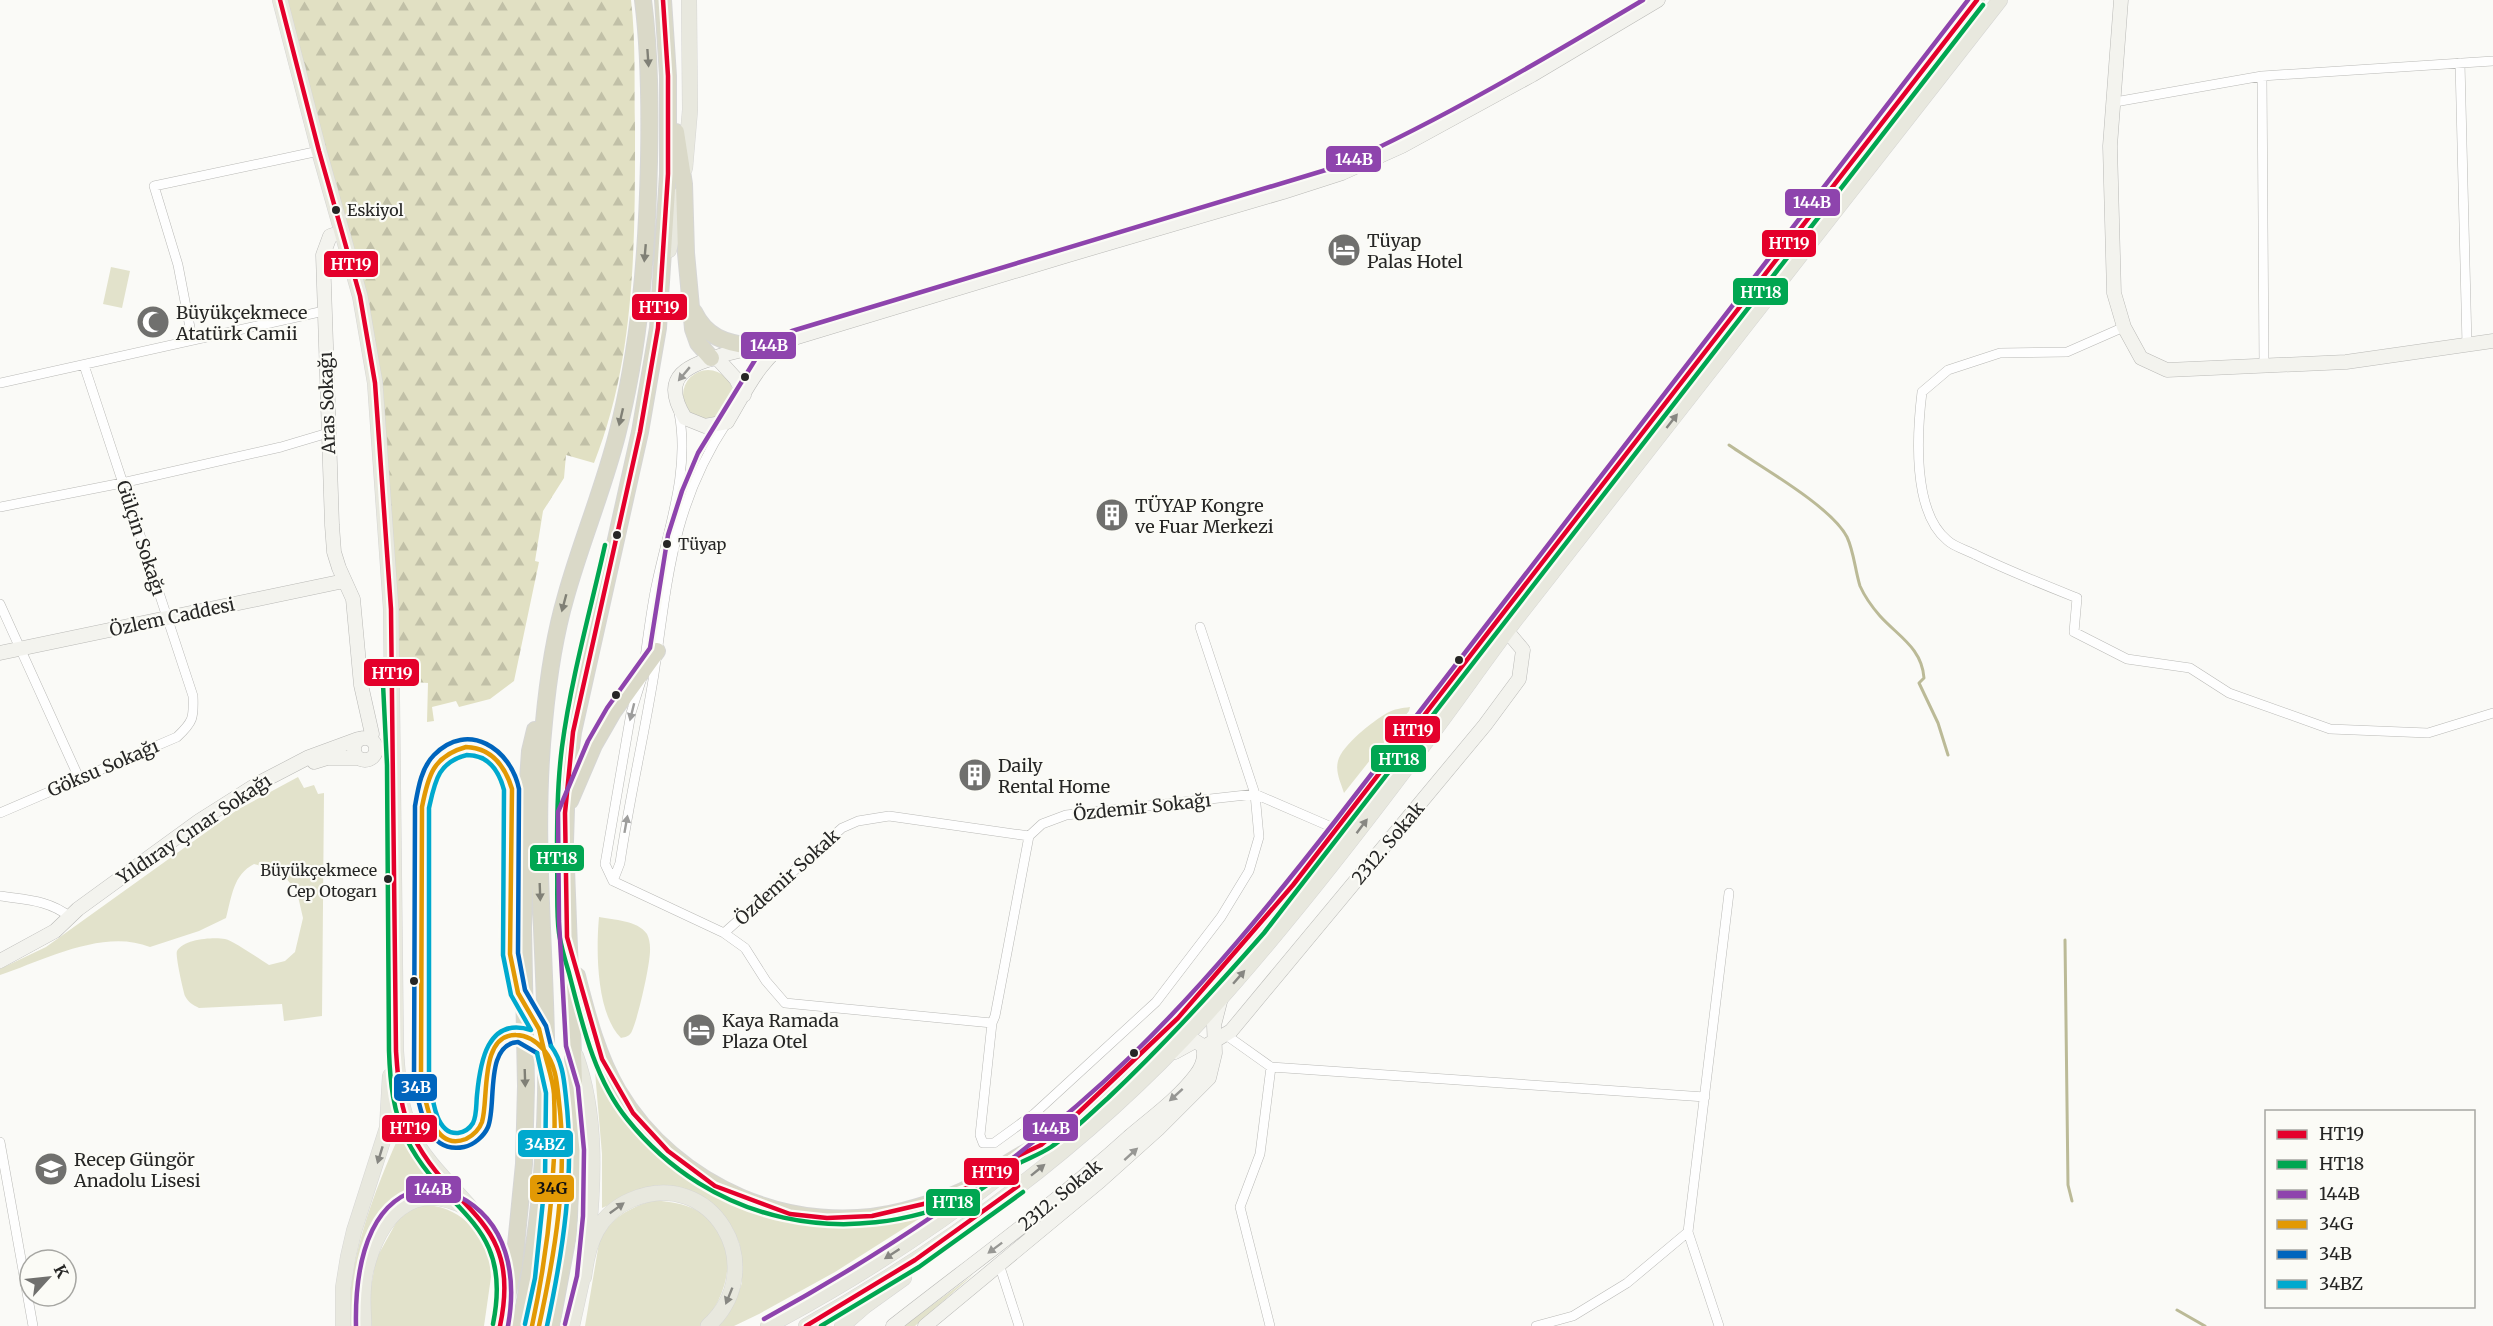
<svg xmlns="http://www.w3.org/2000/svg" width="2493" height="1326" font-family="Merriweather,serif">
	<defs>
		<pattern id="forest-firs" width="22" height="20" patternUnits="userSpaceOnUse" patternTransform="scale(1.5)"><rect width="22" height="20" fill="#e1e0c3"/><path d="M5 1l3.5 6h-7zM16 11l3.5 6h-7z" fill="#c1c0a7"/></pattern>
	</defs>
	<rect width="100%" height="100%" fill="#fafaf7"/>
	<path fill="#e2e2cb" d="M 111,267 L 130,271 L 122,308 L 103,304 Z
		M683 395a25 25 0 1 1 50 0a25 25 0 1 1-50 0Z
		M 1410,707 L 1409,711 L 1344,793 C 1341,783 1335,772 1338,761 C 1342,745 1373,721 1387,713 C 1394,709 1402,708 1410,707 Z
		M 298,777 L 304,788 L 314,785 L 318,794 L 324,793 L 322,1016 L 284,1021 L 282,1004 L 199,1008 C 193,1005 188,1002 185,996 C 183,990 175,955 177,951 C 184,939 213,937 225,939 C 234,941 259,959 269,965 L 285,961 L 295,952 L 303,918 L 297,892 L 286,878 L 272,869 L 254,864 C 233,875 232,896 226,918 L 199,931 L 150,947 C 104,928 44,960 0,975 L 0,969 L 46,947 L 237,810 Z
		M 599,917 C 614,920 637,920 647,934 C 649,938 650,943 650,948 C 651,962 638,1018 632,1031 C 630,1036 626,1037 621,1038 C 596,1013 596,950 599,917 Z
		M 594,1060 L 685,1174 C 710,1195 740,1209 772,1217 L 926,1211 L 925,1215 L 835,1272 L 759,1314 L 734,1326 L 719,1326 L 735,1302 L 742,1283 L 740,1245 L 733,1229 L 721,1213 L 704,1199 L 664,1186 L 647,1188 L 602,1208 L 602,1154 Z
		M 400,1134 L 403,1134 L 424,1170 L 439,1188 C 419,1185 403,1194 389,1209 L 358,1326 L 349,1326 C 347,1262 374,1191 400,1134 Z
		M 654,1200 C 669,1202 684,1203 698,1211 C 743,1236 731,1296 700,1326 L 585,1326 L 599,1243 C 610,1217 628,1209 654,1200 Z
		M 423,1205 C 458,1205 481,1231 494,1261 L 490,1264 L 491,1277 L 484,1326 L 371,1326 L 371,1287 L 376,1259 L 397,1221 L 405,1211 Z
		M 974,1274 L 915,1326 L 904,1326 Z"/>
	<path fill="url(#forest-firs)" d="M 286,0 L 631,0 C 636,42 634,86 635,128 C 635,239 636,358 594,463 L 566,455 L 564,478 L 543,511 L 535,561 L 539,562 L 514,681 L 490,699 L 459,707 L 456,701 L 432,707 L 434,721 L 427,722 L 428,683 L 400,681 L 384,415 Z"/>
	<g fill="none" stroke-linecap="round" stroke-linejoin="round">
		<path stroke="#bbba97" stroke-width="3" d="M 1729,445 C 1759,466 1831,506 1847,537 C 1854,552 1855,570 1860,586 C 1864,595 1873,608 1880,616 C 1898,636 1922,648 1924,678 L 1919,683 L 1938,723 L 1948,755
			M 2065,940 L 2068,1185 L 2072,1201
			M 2177,1310 L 2205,1326"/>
		<g stroke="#b9b9b6" stroke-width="10">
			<path id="street" d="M 2460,63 L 2467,345
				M 2262,76 L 2264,366
				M 2115,102 L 2262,76 L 2493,61
				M 2124,327 L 2067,352 L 2000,353 L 1948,370 L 1922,392 C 1917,433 1912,511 1947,540 C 1954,547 1967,550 1976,555 C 2009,571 2042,584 2077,598 L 2074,632 L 2127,659 L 2190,668 L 2229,693 L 2330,729 L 2428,733 L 2493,713
				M 192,338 L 178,265 L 154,186 L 319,151
				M 0,383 L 324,311
				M 0,507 L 122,483 L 281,447 L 328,433
				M 0,604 L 79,778
				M 644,665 C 648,637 651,609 657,582 C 669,526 690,470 679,413
				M 0,813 L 177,737 C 193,722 194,718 193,696 L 84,365
				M 613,881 L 724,933 L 745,948 L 766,981 L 785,1003 L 992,1023 L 980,1135 L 983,1143 L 994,1143 L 1034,1114 L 1156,1002 L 1221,917 L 1249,871 L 1259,837 L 1255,794 L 1200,627
				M 613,881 L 605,864 L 631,713 L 641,681
				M 613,881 L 620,863 C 629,800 644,737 654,674 C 668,578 672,505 727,422
				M 0,896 C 26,900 49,900 70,917
				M 724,933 L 842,828 L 858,821 L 889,816 L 1029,836
				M 992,1023 L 995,1016 L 1029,836 L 1042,824 L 1066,815 L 1255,794 L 1336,829
				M 1226,1035 L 1271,1067 L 1705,1097
				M 0,1142 L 33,1326
				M 1688,1232 L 1719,1326
				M 999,1264 L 1019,1326
				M 1270,1326 L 1240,1207 L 1260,1154 L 1271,1067
				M 1536,1326 L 1573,1316 L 1627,1283 L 1688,1232 L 1729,893"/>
		</g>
		<g stroke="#b9b9b6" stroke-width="15">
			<path id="secondary" d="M 2121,0 L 2110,146 L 2114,293 L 2124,327 L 2141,358 L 2167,370 L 2346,362 L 2493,341
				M 342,232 L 330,236 L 323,255 L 332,525 L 334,552 L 339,568 L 353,599 L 361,685 L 372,734 L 370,739
				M 794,338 C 760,357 747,389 727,422 L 705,426 L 685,418 C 658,374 690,365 726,354 C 749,348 771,343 794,338 L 1065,256 L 1283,192 L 1342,173 L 1402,146 L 1532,75 L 1658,0
				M 716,357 L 736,379 L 744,395
				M 0,653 L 344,581
				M354 749a11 11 0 1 1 22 0a11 11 0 1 1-22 0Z
				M 314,762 L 327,758 L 358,758
				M 0,961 L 55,931 L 78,909 L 199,821 L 259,783 L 309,757 L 358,739
				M 1204,1047 L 1231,1031 L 1485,725 L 1519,679 L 1523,650 L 1507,631
				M 893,1326 C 972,1264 1054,1205 1129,1137 C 1151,1118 1178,1099 1196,1075 C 1203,1066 1206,1057 1203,1046 L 1195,1041 L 1175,1052
				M 925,1326 L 1100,1181 L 1158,1129 L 1209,1078 L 1215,1053 L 1214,1025 L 1221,998"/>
		</g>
		<g stroke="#d6d6d4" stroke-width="16">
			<path id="primary" d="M 280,0 L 319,151 L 360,296 L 375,383 L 391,609 L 396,1051 C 398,1081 400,1109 413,1136 C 433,1178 496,1220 503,1262 C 504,1271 503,1281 503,1290 C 503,1303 503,1313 500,1326
				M 685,168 L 690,110 L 689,0
				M 669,250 L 681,194
				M 576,1056 C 597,1115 594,1180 588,1241
				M 1031,1153 C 1115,1087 1188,1009 1258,928 L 1977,0
				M 584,1277 C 588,1243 598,1214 631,1200 C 710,1165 773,1266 708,1326
				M 343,1326 L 343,1288 L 348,1257 L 354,1231 L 387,1128 L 390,1076
				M 364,1326 C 363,1307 362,1288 366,1270 C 379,1218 411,1179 465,1207
				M 572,1326 L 585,1267
				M 768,1326 C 853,1281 932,1230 1007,1171
				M 806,1326 C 952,1244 1091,1141 1204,1017 C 1283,930 1355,837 1425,743 C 1456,702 1485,660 1516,619 C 1677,412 1840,207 2000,0
				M 842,1326 L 865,1306 L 904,1278"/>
		</g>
		<g stroke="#d6d6d4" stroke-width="18">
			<path id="highway" d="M 676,132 L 684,184 L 686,253 L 693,329 L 698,343 L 711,358
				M 694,312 C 706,337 725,343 751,346
				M 570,801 L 594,745 L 613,712 L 657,651
				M 577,976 C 587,1015 597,1055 618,1091 C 675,1187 794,1239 903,1211 C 928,1204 957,1196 979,1182 C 1001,1168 1017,1155 1041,1145
				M 504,1310 L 514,1265 L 524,1164 L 526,1086 L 523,927 L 527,795 L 530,751 L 535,730
				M 520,1326 C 540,1231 548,1135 546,1038 C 544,932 533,827 544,722 C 548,679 554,637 566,596 C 581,542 603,490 617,435 C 640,346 647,253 649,161 C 650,108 650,54 643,0
				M 551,1326 L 568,1235 L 572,1161 L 574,1081 L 565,842 L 567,777 L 573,732 L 640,432 L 658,328 L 668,174 L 668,76 L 663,0"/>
		</g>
		<use href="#street" stroke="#fefefe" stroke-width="9"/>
		<use href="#secondary" stroke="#f3f3ee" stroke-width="14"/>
		<use href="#primary" stroke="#e8e8de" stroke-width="15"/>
		<use href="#highway" stroke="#dad9c8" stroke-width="16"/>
		<g stroke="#fbfbf6" stroke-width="9">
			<path id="bus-1" d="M 280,0 L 319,151 L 360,296 L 375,383 L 391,609 L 396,1051 C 398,1080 400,1110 413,1136 C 452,1214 523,1218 500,1326
				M 663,0 L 668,76 L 668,174 L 658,328 L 640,432 L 573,732 L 565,813 L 567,937 L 602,1059 L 633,1113 L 668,1151 L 715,1186 L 790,1214 L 827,1218 L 872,1216 L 932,1202 L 969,1187 L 1011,1159 L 1041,1145 L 1076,1115 L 1178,1018 L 1293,885 L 1977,0
				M 806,1326 L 915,1260 L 1018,1186"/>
		</g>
		<g stroke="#fbfbf6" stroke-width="9">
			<path id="bus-2" d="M 605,545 C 590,612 571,679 562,747 C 557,786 557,825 557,864 C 558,887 556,910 559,933 C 561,947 565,960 569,973 C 582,1023 594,1078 627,1119 C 711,1224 847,1251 968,1197 C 985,1189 998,1175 1014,1166 C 1026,1159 1039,1155 1051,1147 C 1071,1133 1089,1115 1108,1098 C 1163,1046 1214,990 1264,933 L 1983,5
				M 383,684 L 387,765 L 389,1051 C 390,1081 393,1113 407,1140 C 445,1215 514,1221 493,1324
				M 821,1326 L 919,1267 L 1023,1192"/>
		</g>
		<g stroke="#fbfbf6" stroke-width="9">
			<path id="bus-3" d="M 764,1319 C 897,1246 1022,1162 1131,1056 C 1206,983 1272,902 1336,820 L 1968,0
				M 565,1324 L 577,1276 L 583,1216 L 584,1150 L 578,1087 L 566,1046 L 559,921 L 558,812 L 588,741 L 607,708 L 650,648 L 668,535 L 682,491 L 698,453 L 755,360 L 772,342 L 792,331 L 1339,166 C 1445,118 1544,59 1643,0
				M 356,1326 C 355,1282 362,1213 409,1193 C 425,1186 443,1189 458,1196 C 508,1221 517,1276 508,1326"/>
		</g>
		<g stroke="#fbfbf6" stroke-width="9">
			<path id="bus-4" d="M 466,747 C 492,748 505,766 512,789 L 510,954 L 518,993 L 539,1029 L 544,1050 C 537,1042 527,1035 516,1035 C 479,1034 489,1100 482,1122 C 479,1130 472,1136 466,1139 C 431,1153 425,1098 421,1077 L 422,807 C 428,776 433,756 466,747 Z
				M 532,1326 C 548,1251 557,1171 554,1094 C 553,1080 547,1064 544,1050
				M 539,1326 C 555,1253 568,1177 559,1102 C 557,1083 556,1065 544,1050"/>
		</g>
		<g stroke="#fbfbf6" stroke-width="9">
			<path id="bus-5" d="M 537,1053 L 518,1042 C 484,1044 497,1106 488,1127 C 484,1136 474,1145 464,1147 C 425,1155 419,1105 414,1078 L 415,806 C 418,789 421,768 434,755 C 468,720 511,749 519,789 L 518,953 L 525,990 L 546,1026 L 551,1046"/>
		</g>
		<g stroke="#fbfbf6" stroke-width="9">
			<path id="bus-6" d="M 467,755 C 489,755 499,771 504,790 L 503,955 L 511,995 L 531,1030 C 487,1016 480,1063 477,1095 C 476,1104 477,1115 473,1123 C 470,1128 465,1132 458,1133 C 434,1135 432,1093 429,1076 L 429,808 C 435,781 438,762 467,755 Z
				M 525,1324 L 535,1278 L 545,1181 L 546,1093 L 537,1053
				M 547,1326 C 563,1251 575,1175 566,1098 C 564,1080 563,1062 551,1046"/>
		</g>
		<use href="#bus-1" stroke="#e4002b" stroke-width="4.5"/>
		<use href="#bus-2" stroke="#00a651" stroke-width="4.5"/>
		<use href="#bus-3" stroke="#8e44ad" stroke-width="4.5"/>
		<use href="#bus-4" stroke="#e29904" stroke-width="4.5"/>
		<use href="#bus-5" stroke="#0065bd" stroke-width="4.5"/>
		<use href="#bus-6" stroke="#00a9ce" stroke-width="4.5"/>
	</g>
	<defs><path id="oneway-solid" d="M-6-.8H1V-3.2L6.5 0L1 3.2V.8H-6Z" transform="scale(1.5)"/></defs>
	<g fill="#808076">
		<use href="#oneway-solid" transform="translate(648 58) rotate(86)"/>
		<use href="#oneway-solid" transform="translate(645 253) rotate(95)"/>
		<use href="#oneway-solid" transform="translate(621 417) rotate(103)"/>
		<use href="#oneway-solid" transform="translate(564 603) rotate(105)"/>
		<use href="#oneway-solid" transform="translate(540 892) rotate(88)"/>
		<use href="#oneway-solid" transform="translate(525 1078) rotate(88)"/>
	</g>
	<g fill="#979794">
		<use href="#oneway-solid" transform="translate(684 374) rotate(130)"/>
		<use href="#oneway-solid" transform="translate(1176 1095) rotate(138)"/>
		<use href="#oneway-solid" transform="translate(1131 1154) rotate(-42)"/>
		<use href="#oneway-solid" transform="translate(995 1248) rotate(143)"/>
	</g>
	<g fill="#878782">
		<use href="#oneway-solid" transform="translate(1672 421) rotate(-52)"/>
		<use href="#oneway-solid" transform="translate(1362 826) rotate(-53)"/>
		<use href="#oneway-solid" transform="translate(1239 977) rotate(-49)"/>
		<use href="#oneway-solid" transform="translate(380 1155) rotate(107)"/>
		<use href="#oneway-solid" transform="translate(1038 1170) rotate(-39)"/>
		<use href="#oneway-solid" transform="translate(617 1208) rotate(-36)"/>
		<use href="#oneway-solid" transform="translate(892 1254) rotate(147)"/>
		<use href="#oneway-solid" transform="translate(729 1296) rotate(112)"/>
	</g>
	<g fill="#9d9d9c">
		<use href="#oneway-solid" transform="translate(632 712) rotate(104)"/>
		<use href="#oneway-solid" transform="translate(626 824) rotate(-80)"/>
	</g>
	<defs>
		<g id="hotel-disc" transform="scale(1.725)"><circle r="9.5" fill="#70706e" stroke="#fbfbf6"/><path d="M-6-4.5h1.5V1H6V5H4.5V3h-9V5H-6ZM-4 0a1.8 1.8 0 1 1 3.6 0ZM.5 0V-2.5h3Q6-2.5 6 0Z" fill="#fff"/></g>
		<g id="mosque-disc" transform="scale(1.725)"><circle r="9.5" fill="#70706e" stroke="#fbfbf6"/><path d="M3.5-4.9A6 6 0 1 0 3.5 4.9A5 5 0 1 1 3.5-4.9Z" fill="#fff"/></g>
		<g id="building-disc" transform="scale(1.725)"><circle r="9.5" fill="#70706e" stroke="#fbfbf6"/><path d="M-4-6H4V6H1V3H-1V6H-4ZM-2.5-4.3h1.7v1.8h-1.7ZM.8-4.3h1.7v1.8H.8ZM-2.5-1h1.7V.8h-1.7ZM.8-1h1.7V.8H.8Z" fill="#fff"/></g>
		<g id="school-disc" transform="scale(1.725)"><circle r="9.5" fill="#70706e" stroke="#fbfbf6"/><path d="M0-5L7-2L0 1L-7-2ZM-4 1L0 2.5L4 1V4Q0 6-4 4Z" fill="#fff"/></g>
	</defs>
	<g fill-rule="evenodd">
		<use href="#hotel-disc" x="1344" y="250"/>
		<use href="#mosque-disc" x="153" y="322"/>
		<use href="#building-disc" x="1112" y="515"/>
		<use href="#building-disc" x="975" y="775"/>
		<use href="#hotel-disc" x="699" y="1030"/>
		<use href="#school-disc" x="51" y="1169"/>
	</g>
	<g fill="#262625" stroke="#fbfbf6" stroke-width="2">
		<circle cx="336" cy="210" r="5"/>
		<circle cx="745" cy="377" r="5"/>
		<circle cx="617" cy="535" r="5"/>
		<circle cx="667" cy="544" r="5"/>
		<circle cx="1459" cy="660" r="5"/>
		<circle cx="616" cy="695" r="5"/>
		<circle cx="388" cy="879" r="5"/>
		<circle cx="414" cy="981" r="5"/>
		<circle cx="1134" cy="1053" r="5"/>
	</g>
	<g text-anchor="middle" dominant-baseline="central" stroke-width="4.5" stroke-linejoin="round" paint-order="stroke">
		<g font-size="16" fill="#262625" stroke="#fbfbf6" text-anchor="start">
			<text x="347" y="210">Eskiyol</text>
			<text x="678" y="544">Tüyap</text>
			<text x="377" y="870" text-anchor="end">Büyükçekmece<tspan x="377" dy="21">Cep Otogarı</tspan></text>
		</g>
		<g font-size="18" fill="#262625" stroke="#fbfbf6" text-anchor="start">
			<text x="1367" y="240">Tüyap<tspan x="1367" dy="21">Palas Hotel</tspan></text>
			<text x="176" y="312">Büyükçekmece<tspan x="176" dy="21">Atatürk Camii</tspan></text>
			<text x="1135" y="505">TÜYAP Kongre<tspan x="1135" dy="21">ve Fuar Merkezi</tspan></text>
			<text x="998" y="765">Daily<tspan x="998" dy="21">Rental Home</tspan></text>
			<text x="722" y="1020">Kaya Ramada<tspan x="722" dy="21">Plaza Otel</tspan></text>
			<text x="74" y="1159">Recep Güngör<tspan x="74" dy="21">Anadolu Lisesi</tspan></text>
		</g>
		<g font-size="18" fill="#262625" stroke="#fbfbf6">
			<text transform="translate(327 403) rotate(-92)">Aras Sokağı</text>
			<text transform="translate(141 538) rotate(72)">Gülçin Sokağı</text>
			<text transform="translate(172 617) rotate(-12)">Özlem Caddesi</text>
			<text transform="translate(103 768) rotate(-23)">Göksu Sokağı</text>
			<text transform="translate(1142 807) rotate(-6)">Özdemir Sokağı</text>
			<text transform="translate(194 829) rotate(-34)">Yıldıray Çınar Sokağı</text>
			<text transform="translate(1388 843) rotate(-50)">2312. Sokak</text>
			<text transform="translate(787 877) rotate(-42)">Özdemir Sokak</text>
			<text transform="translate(1060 1195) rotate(-39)">2312. Sokak</text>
		</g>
	</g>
	<g stroke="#fbfbf6" stroke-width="2">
		<rect x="1325" y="145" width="57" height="28" rx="6" fill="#8e44ad"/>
		<rect x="1784" y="188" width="57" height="29" rx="6" fill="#8e44ad"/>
		<rect x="1761" y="229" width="56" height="29" rx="6" fill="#e4002b"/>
		<rect x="323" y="250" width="56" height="28" rx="6" fill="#e4002b"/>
		<rect x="1732" y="277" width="57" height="29" rx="6" fill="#00a651"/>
		<rect x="631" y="293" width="57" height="28" rx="6" fill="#e4002b"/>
		<rect x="740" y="331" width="57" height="29" rx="6" fill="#8e44ad"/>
		<rect x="363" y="658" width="57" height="29" rx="6" fill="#e4002b"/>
		<rect x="1384" y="715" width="57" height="29" rx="6" fill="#e4002b"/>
		<rect x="1370" y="744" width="57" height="29" rx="6" fill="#00a651"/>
		<rect x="529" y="844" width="56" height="28" rx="6" fill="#00a651"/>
		<rect x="393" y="1073" width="45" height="29" rx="6" fill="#0065bd"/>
		<rect x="1022" y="1113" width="57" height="29" rx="6" fill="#8e44ad"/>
		<rect x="381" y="1114" width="57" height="29" rx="6" fill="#e4002b"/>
		<rect x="517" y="1129" width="57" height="29" rx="6" fill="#00a9ce"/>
		<rect x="963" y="1157" width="57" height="29" rx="6" fill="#e4002b"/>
		<rect x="529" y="1174" width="46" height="29" rx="6" fill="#e29904"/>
		<rect x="405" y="1175" width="57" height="29" rx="6" fill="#8e44ad"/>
		<rect x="925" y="1188" width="56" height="29" rx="6" fill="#00a651"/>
	</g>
	<g font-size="16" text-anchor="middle" font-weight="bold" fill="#fff">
		<text x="1354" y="165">144B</text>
		<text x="1812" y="208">144B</text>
		<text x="1789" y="249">HT19</text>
		<text x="351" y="270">HT19</text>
		<text x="1761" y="298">HT18</text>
		<text x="659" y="313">HT19</text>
		<text x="769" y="351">144B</text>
		<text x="392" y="679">HT19</text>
		<text x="1413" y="736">HT19</text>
		<text x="1399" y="765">HT18</text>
		<text x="557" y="864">HT18</text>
		<text x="416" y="1093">34B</text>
		<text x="1051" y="1134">144B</text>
		<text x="410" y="1134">HT19</text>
		<text x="545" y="1150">34BZ</text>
		<text x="992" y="1178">HT19</text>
		<text x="433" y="1195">144B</text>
		<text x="953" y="1208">HT18</text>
	</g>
	<g font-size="16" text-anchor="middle" font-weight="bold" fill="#111">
		<text x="552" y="1194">34G</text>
	</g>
	<rect x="2265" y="1110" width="210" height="198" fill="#fbfbf6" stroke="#a6a6a2" stroke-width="1.5"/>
	<rect x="2277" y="1130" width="30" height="9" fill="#e4002b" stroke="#a6a6a2" stroke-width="1.5"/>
	<text x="2319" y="1140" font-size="18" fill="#262625">HT19</text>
	<rect x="2277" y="1160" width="30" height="9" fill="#00a651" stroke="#a6a6a2" stroke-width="1.5"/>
	<text x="2319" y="1170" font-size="18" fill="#262625">HT18</text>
	<rect x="2277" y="1190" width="30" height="9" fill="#8e44ad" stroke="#a6a6a2" stroke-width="1.5"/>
	<text x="2319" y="1200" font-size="18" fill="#262625">144B</text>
	<rect x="2277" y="1220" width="30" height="9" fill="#e29904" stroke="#a6a6a2" stroke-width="1.5"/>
	<text x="2319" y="1230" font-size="18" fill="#262625">34G</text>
	<rect x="2277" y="1250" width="30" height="9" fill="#0065bd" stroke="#a6a6a2" stroke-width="1.5"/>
	<text x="2319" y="1260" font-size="18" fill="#262625">34B</text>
	<rect x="2277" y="1280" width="30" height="9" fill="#00a9ce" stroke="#a6a6a2" stroke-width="1.5"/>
	<text x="2319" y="1290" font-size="18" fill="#262625">34BZ</text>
	<g transform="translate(48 1278) rotate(63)"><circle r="28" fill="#fbfbf6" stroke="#a6a6a2" stroke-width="1.5"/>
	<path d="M0-4.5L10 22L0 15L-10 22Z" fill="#70706e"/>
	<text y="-9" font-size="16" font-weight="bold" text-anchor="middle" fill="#262625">K</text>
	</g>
</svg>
